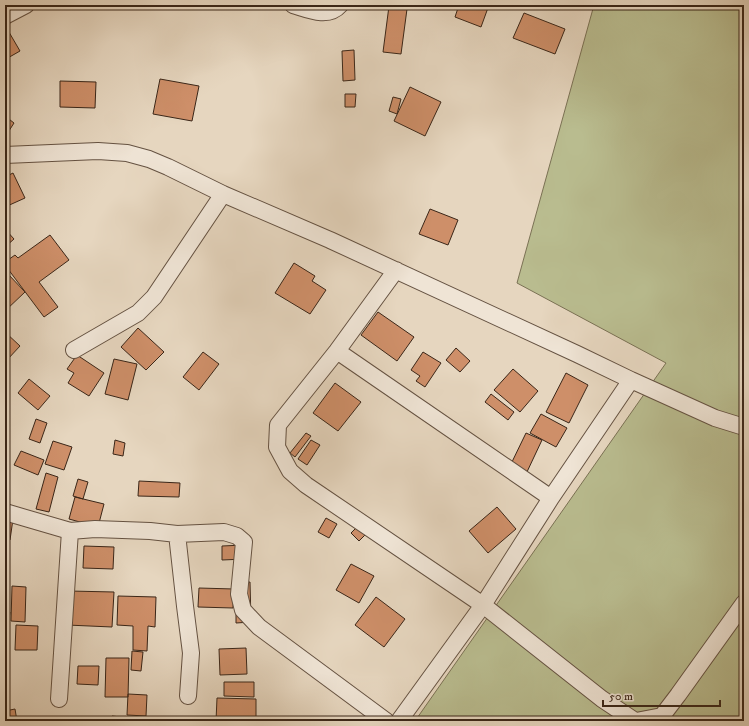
<svg xmlns="http://www.w3.org/2000/svg" width="749" height="726" font-family="'IM FELL DW Pica',serif">
	<rect width="100%" height="100%" fill="#e6d6bf"/>
	<filter id="stains"><feTurbulence type="fractalNoise" baseFrequency=".005" numOctaves="4"/><feColorMatrix values="0 0 0 0 .2 0 0 0 0 .09 0 0 0 0 .02 0 0 0 .5 -.17"/></filter>
	<radialGradient id="worn" r=".72"><stop offset=".6" stop-color="#630" stop-opacity="0"/><stop offset="1" stop-color="#630" stop-opacity=".3"/></radialGradient>
	<path fill="#b9bc8f" stroke="#7a7154" d="M 594,5 L 744,5 L 744,721 L 415,721 L 666,363 L 517,283 Z"/>
	<path fill="#ce8f69" stroke="#3a2618" d="M 459,5 L 489,5 L 481,27 L 455,17 Z
		M 389,6 L 407,9 L 401,54 L 383,52 Z
		M 524,13 L 565,29 L 555,54 L 513,38 Z
		M 6,27 L 20,51 L 6,59 L 5,28 Z
		M 354,50 L 355,80 L 343,81 L 342,51 Z
		M 160,79 L 199,86 L 192,121 L 153,114 Z
		M 60,81 L 96,82 L 95,108 L 60,107 Z
		M 410,87 L 441,102 L 425,136 L 394,121 Z
		M 345,94 L 356,94 L 355,107 L 345,107 Z
		M 393,97 L 401,99 L 397,114 L 389,111 Z
		M 5,116 L 14,123 L 5,137 Z
		M 13,173 L 25,198 L 5,207 L 5,177 Z
		M 430,209 L 458,220 L 448,245 L 419,234 Z
		M 5,229 L 14,239 L 5,247 Z
		M 50,235 L 69,260 L 39,282 L 58,307 L 44,317 L 5,265 L 5,262 L 15,255 L 18,258 Z
		M 294,263 L 315,276 L 312,281 L 326,290 L 310,314 L 275,293 Z
		M 8,274 L 25,292 L 5,311 L 5,277 Z
		M 378,312 L 414,337 L 397,361 L 361,335 Z
		M 138,328 L 164,352 L 146,370 L 121,347 Z
		M 5,332 L 20,346 L 7,360 L 5,358 Z
		M 456,348 L 470,361 L 460,372 L 446,360 Z
		M 203,352 L 219,364 L 199,390 L 183,377 Z
		M 423,352 L 441,363 L 425,387 L 416,381 L 420,376 L 411,370 Z
		M 77,355 L 104,373 L 89,396 L 68,383 L 74,373 L 67,369 Z
		M 114,359 L 137,364 L 128,400 L 105,394 Z
		M 513,369 L 538,391 L 520,412 L 494,390 Z
		M 566,373 L 588,385 L 569,423 L 546,412 Z
		M 29,379 L 50,396 L 38,410 L 18,393 Z
		M 335,383 L 361,402 L 338,431 L 313,413 Z
		M 491,394 L 514,412 L 508,420 L 485,402 Z
		M 541,414 L 567,428 L 556,447 L 530,433 Z
		M 36,419 L 47,423 L 40,443 L 29,439 Z
		M 306,433 L 311,436 L 295,457 L 290,453 Z
		M 526,433 L 542,440 L 526,474 L 510,466 Z
		M 115,440 L 125,443 L 123,456 L 113,454 Z
		M 311,440 L 320,445 L 307,465 L 298,459 Z
		M 53,441 L 72,447 L 64,470 L 45,464 Z
		M 21,451 L 44,460 L 38,475 L 14,465 Z
		M 46,473 L 58,477 L 49,512 L 36,509 Z
		M 78,479 L 88,482 L 83,499 L 73,496 Z
		M 139,481 L 180,483 L 179,497 L 138,496 Z
		M 75,497 L 104,504 L 98,527 L 69,519 Z
		M 497,507 L 516,529 L 488,553 L 469,531 Z
		M 5,518 L 13,519 L 10,540 L 5,540 Z
		M 326,518 L 337,524 L 329,538 L 318,532 Z
		M 360,524 L 368,532 L 359,541 L 351,533 Z
		M 244,545 L 245,559 L 222,560 L 222,546 Z
		M 84,546 L 114,547 L 113,569 L 83,568 Z
		M 351,564 L 374,576 L 359,603 L 336,590 Z
		M 250,582 L 251,622 L 236,623 L 236,583 Z
		M 12,586 L 26,587 L 25,622 L 11,621 Z
		M 199,588 L 234,589 L 233,608 L 198,607 Z
		M 69,591 L 114,592 L 112,627 L 67,625 Z
		M 118,596 L 156,597 L 155,627 L 148,626 L 147,651 L 133,650 L 133,626 L 117,625 Z
		M 376,597 L 405,619 L 384,647 L 355,625 Z
		M 5,612 L 10,612 L 6,642 L 5,642 Z
		M 16,625 L 38,626 L 37,650 L 15,650 Z
		M 246,648 L 247,674 L 220,675 L 219,649 Z
		M 132,651 L 143,652 L 141,671 L 131,670 Z
		M 106,658 L 129,658 L 128,697 L 105,697 Z
		M 78,666 L 99,666 L 98,685 L 77,684 Z
		M 224,682 L 254,682 L 254,697 L 224,696 Z
		M 128,694 L 147,695 L 146,716 L 127,715 Z
		M 217,698 L 256,699 L 256,721 L 216,721 Z
		M 15,709 L 17,721 L 5,721 L 5,711 Z
		M 112,716 L 139,719 L 138,721 L 112,721 Z"/>
	<g fill="none" stroke-linecap="round" stroke-linejoin="round">
		<g stroke="#655242" stroke-width="18">
			<path id="minor" d="M 293,5 C 307,9 328,19 340,5
				M 5,16 L 26,5
				M 5,155 L 98,151 L 127,153 L 149,159 L 168,167 L 223,194 L 330,240 L 577,354 L 631,380 L 715,418 L 744,427
				M 396,270 L 337,351 L 278,425 L 277,447 L 290,471 L 306,485 L 483,605 L 602,699 L 635,721
				M 74,350 L 138,313 L 154,297 L 223,194
				M 337,351 L 551,498
				M 5,512 L 70,531 L 95,529 L 150,531 L 177,534 L 224,532 L 237,536 L 244,542 L 239,594 L 243,610 L 259,627 L 386,721
				M 177,534 L 185,606 L 191,653 L 188,696
				M 59,699 L 70,531
				M 399,721 L 483,605 L 551,498 L 631,380
				M 636,721 L 662,716 L 678,695 L 744,603"/>
		</g>
		<use href="#minor" stroke="#efe4d5" stroke-width="16"/>
	</g>
	<rect width="749" height="726" fill="none" stroke="#e6d6bf" stroke-width="20"/>
	<rect x="6" y="6" width="737" height="714" fill="none" stroke="#3a2618" stroke-width="2"/>
	<rect x="10" y="10" width="729" height="706" fill="none" stroke="#3a2618"/>
	<path d="M603 700v6h117v-6" fill="none" stroke="#3a2618" stroke-width="2"/>
	<text x="609" y="700" font-size="12" fill="#3a2618" stroke="#efe4d5" stroke-width="3" paint-order="stroke">50 m</text>
	<rect width="100%" height="100%" filter="url(#stains)"/>
	<rect width="100%" height="100%" fill="url(#worn)"/>
</svg>
